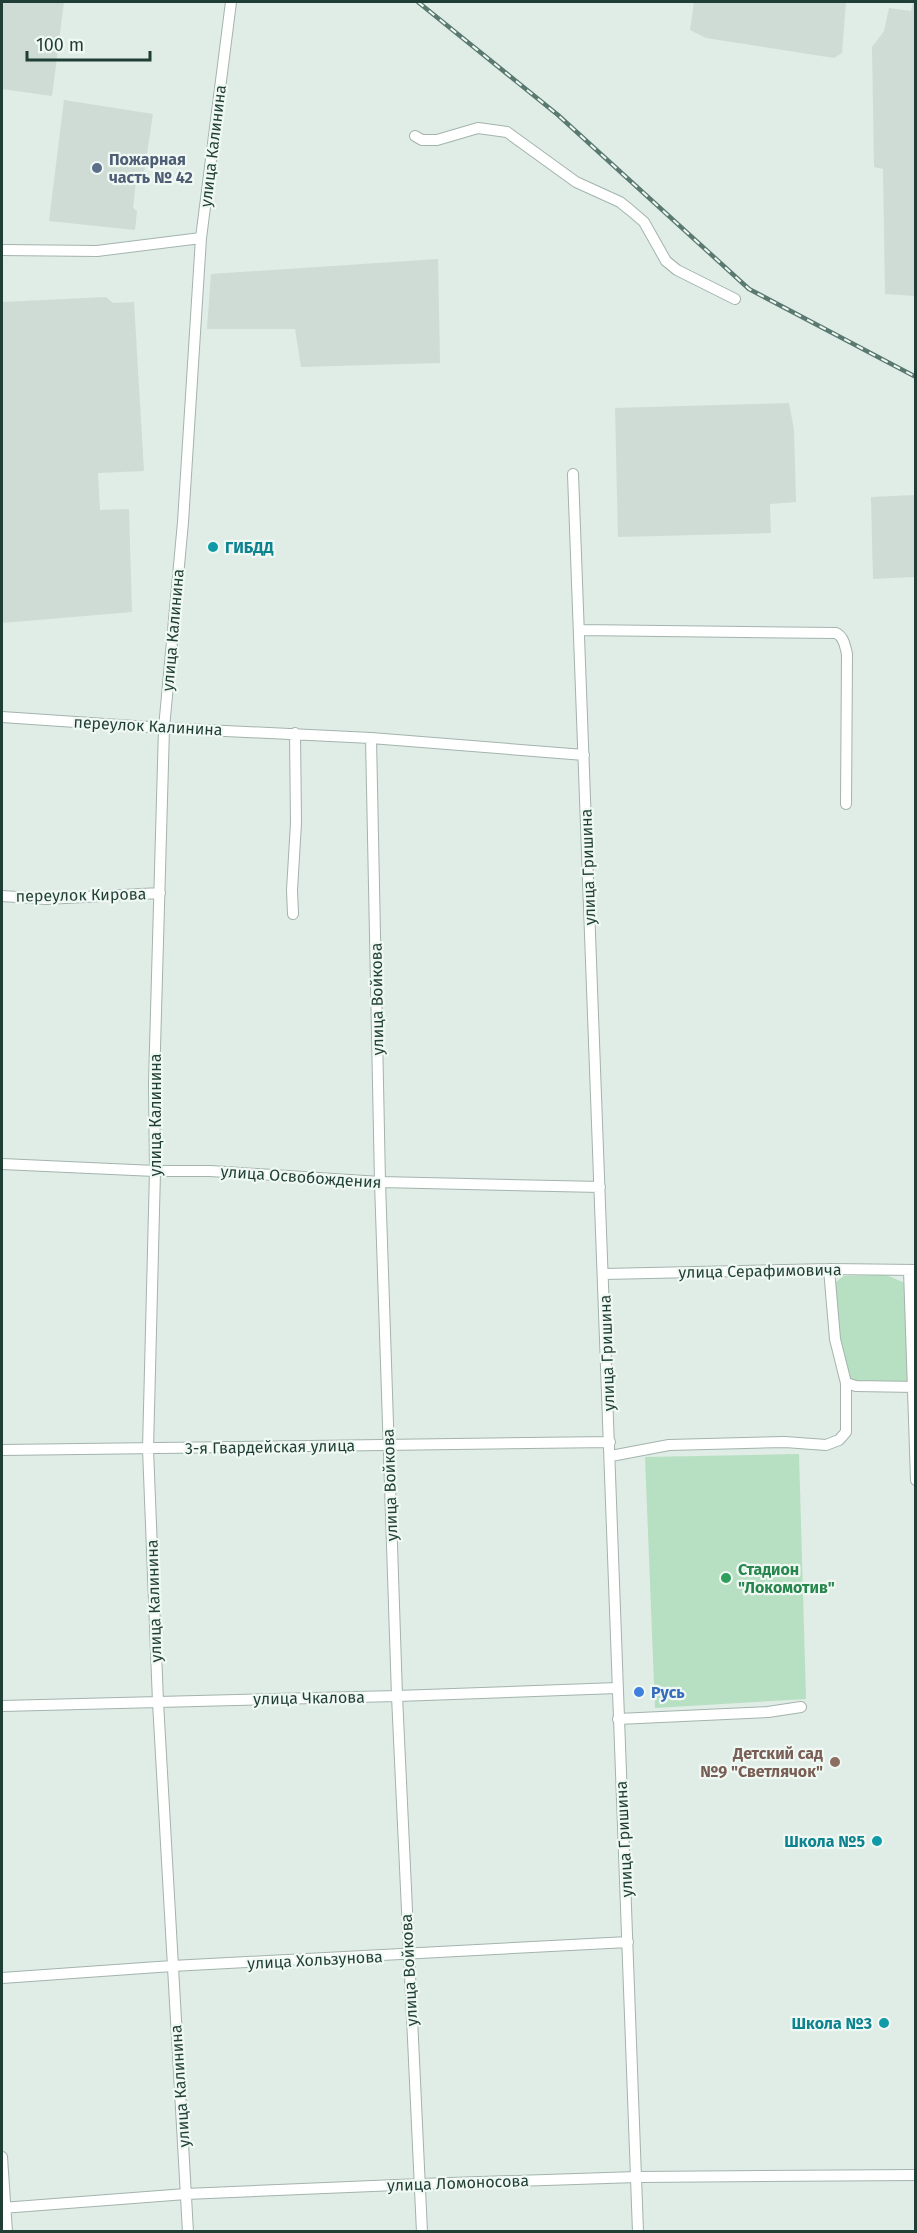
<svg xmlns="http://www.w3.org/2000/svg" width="917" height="2233" font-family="'Fira Sans',sans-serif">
	<rect width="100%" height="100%" fill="#e0ece6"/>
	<path fill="#cedcd5" d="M 2,2 L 64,2 L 52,96 L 2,89 Z
		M 694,2 L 846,2 L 842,53 L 834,58 L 706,38 L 690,30 Z
		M 913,2 L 916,2 L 915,296 L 885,294 L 883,169 L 874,167 L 872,47 L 884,31 L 889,8 L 911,11 Z
		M 64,100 L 153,114 L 144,173 L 137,172 L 133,208 L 137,211 L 135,230 L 49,221 Z
		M 438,259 L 440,363 L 301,367 L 295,329 L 207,329 L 211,274 Z
		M 106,297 L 113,303 L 134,302 L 144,471 L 98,473 L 100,510 L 129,509 L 132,612 L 2,623 L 2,302 Z
		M 789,403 L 794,430 L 796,502 L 770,504 L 771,533 L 618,537 L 615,408 Z
		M 915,495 L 915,577 L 873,579 L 871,497 Z"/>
	<path fill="#b7dfc1" d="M 886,1275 L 905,1283 L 909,1382 L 859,1383 L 849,1378 L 842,1362 L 835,1283 L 843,1276 Z
		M 799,1454 L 806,1699 L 655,1708 L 645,1457 Z"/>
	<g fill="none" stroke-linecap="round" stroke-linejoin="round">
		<g stroke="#a2b4ad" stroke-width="12">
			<path id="minor" d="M 415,136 L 422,140 L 437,140 L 478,128 L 507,132 L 576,182 L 620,202 L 630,210 L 644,222 L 666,261 L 677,270 L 735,299
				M 2,250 L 97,251 L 201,238
				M 573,474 L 638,2232
				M 580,630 L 836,633 C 844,637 845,646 847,654 L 846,804
				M 2,717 L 164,728 L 371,738 L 584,755
				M 371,738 L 380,1182 L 397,1696 L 422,2232
				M 2,896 L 46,899 L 160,893
				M 293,914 L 292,890 L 296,823 L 295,733
				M 2,1164 L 155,1171 L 210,1171 L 380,1182 L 600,1187
				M 909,1270 L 916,1480
				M 604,1274 L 829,1269 L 916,1270
				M 846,1383 L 856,1386 L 916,1387
				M 2,1450 L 610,1442
				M 611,1456 L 669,1445 L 785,1442 L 826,1445 L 839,1440 L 846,1432 L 846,1383 L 835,1339 L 829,1269
				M 2,1706 L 397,1696 L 617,1688
				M 618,1719 L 768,1712 L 801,1707
				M 2,1978 L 172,1966 L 628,1942
				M 2,2157 L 7,2232
				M 2,2208 L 186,2194 L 420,2184 L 637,2177 L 916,2175
				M 188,2232 L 158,1702 L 148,1449 L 155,1171 L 154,1083 L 164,728 L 183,522 L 201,238 L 231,2"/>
		</g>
		<use href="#minor" stroke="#fff" stroke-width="10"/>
		<g stroke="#597971" stroke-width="4.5">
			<path id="rail" d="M 418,2 L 558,115 L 749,289 L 916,377"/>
		</g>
		<use href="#rail" stroke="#f0f8f4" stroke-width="2" stroke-dasharray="7" stroke-linecap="butt"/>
	</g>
	<circle fill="#5c6f8a" stroke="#f0f8f4" stroke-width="2" cx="97" cy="168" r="6"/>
	<g fill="#0f9aa8" stroke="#f0f8f4" stroke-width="2">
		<circle cx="213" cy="547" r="6"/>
		<circle cx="877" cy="1841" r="6"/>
		<circle cx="884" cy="2023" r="6"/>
	</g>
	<circle fill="#2e9e5b" stroke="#f0f8f4" stroke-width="2" cx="726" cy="1578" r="6"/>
	<circle fill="#3f7fe0" stroke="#f0f8f4" stroke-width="2" cx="639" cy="1692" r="6"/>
	<circle fill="#8d6e63" stroke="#f0f8f4" stroke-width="2" cx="835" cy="1762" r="6"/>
	<g text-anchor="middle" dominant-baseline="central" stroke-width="4.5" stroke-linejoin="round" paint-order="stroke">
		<g font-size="16" fill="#1f3e35" stroke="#f0f8f4">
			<text transform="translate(213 146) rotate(-83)">улица Калинина</text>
			<text transform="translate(173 630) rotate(-85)">улица Калинина</text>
			<text transform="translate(148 726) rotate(3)">переулок Калинина</text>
			<text transform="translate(588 867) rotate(-92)">улица Гришина</text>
			<text transform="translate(81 895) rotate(-1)">переулок Кирова</text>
			<text transform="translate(377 999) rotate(-91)">улица Войкова</text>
			<text transform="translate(155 1115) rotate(-90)">улица Калинина</text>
			<text transform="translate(301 1177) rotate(4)">улица Освобождения</text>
			<text transform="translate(760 1271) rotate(-1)">улица Серафимовича</text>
			<text transform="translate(607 1353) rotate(-92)">улица Гришина</text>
			<text transform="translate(270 1447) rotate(-1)">3-я Гвардейская улица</text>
			<text transform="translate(390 1485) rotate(-92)">улица Войкова</text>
			<text transform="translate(154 1601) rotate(-92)">улица Калинина</text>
			<text transform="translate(309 1698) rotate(-1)">улица Чкалова</text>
			<text transform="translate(624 1839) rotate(-93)">улица Гришина</text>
			<text transform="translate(315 1960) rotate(-3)">улица Хользунова</text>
			<text transform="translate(409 1970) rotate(-93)">улица Войкова</text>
			<text transform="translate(180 2086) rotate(-94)">улица Калинина</text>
			<text transform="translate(458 2183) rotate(-2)">улица Ломоносова</text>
		</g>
		<g font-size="16" font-weight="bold" fill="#4e5e75" stroke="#f0f8f4" text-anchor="start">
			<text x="109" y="159">Пожарная<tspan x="109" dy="18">часть № 42</tspan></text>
		</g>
		<g font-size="16" font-weight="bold" fill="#0d838f" stroke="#f0f8f4" text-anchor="end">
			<text x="225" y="547" text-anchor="start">ГИБДД</text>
			<text x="865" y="1841">Школа №5</text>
			<text x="872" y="2023">Школа №3</text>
		</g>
		<g font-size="16" font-weight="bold" fill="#27864d" stroke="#f0f8f4" text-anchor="start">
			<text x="738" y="1569">Стадион<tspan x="738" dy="18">"Локомотив"</tspan></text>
		</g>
		<g font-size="16" font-weight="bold" fill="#366cbe" stroke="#f0f8f4" text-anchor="start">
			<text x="651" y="1692">Русь</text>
		</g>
		<g font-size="16" font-weight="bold" fill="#785e54" stroke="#f0f8f4" text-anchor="end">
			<text x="823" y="1753">Детский сад<tspan x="823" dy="18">№9 "Светлячок"</tspan></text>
		</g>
	</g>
	<rect width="917" height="2233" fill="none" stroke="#1f3e35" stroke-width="6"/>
	<path d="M27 51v9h123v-9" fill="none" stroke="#1f3e35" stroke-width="3"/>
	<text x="36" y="51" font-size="18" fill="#1f3e35" stroke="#f0f8f4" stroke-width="4.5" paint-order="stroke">100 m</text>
</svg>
